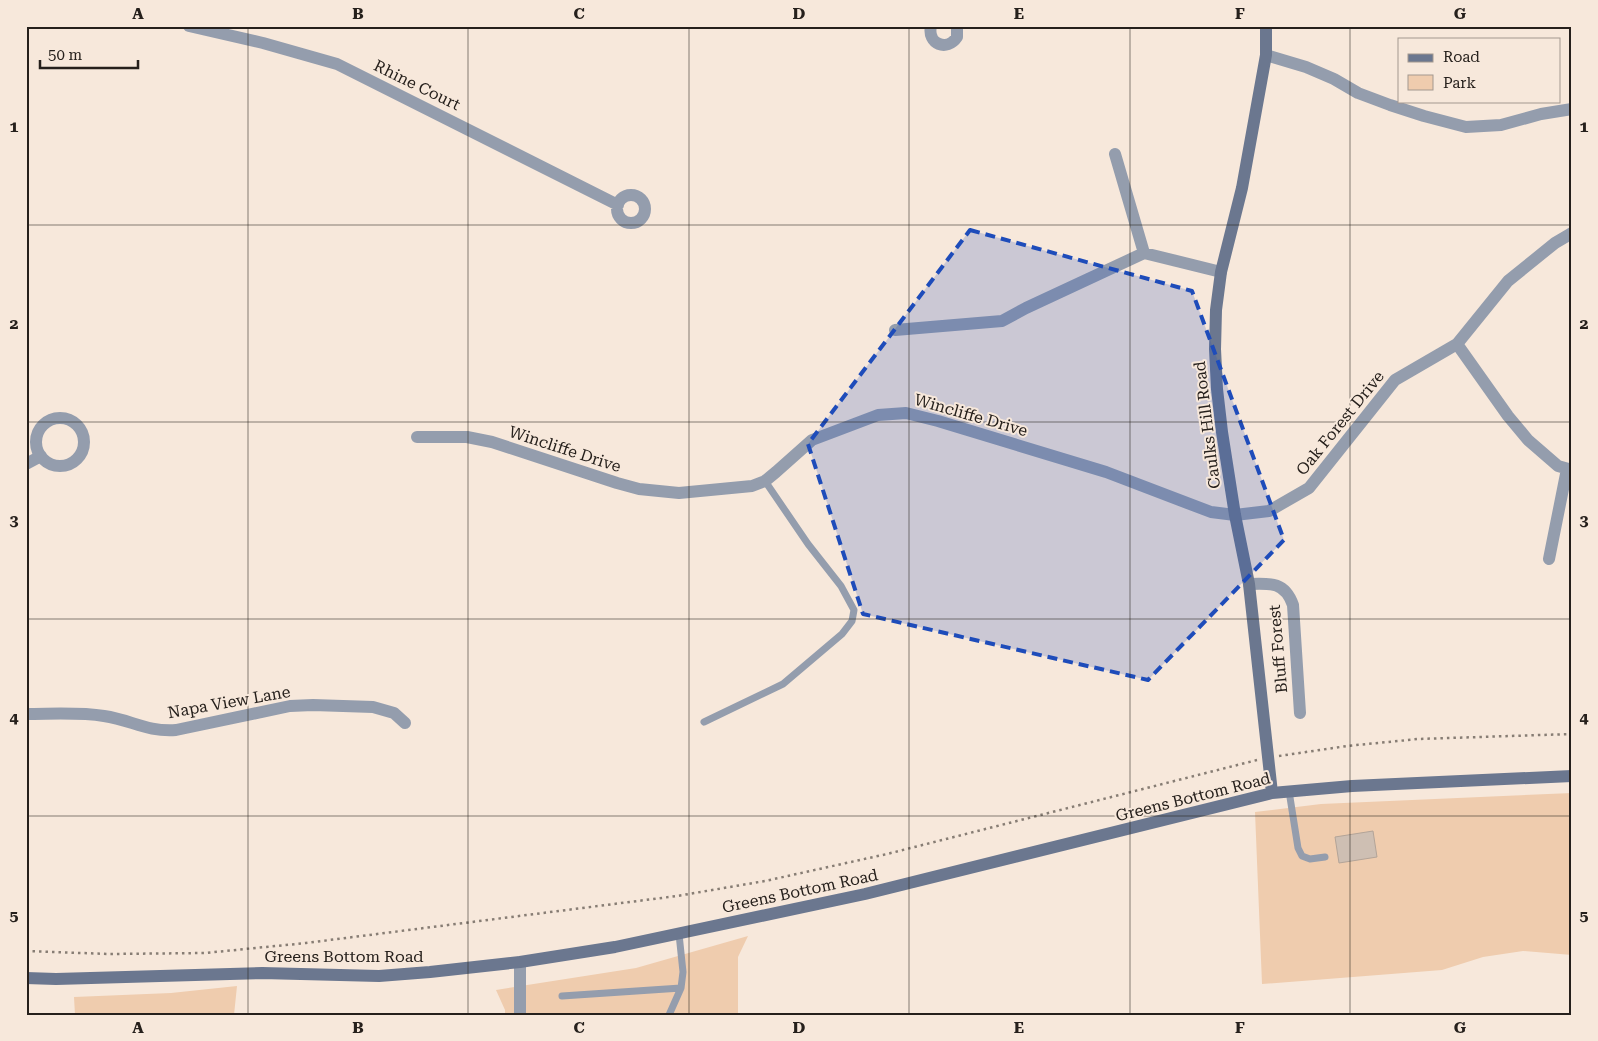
<svg xmlns="http://www.w3.org/2000/svg" width="1598" height="1041" font-family="'Roboto Serif',serif">
	<rect width="100%" height="100%" fill="#f7e8db"/>
	<path fill="#efccae" d="M 1572,793 L 1572,955 L 1523,951 L 1483,957 L 1442,970 L 1262,984 L 1255,812 L 1321,804 Z
		M 748,936 L 738,957 L 738,1015 L 505,1015 L 505,1010 L 496,990 L 636,968 Z
		M 237,986 L 234,1015 L 75,1015 L 74,997 L 171,993 Z"/>
	<path fill="#cebfb3" stroke="#b3a498" d="M 1373,831 L 1377,857 L 1339,863 L 1335,837 Z"/>
	<g fill="none" stroke-linecap="round" stroke-linejoin="round">
		<path stroke="#877d74" stroke-width="2.5" stroke-dasharray="2.5 4" stroke-linecap="butt" d="M 1279,756 L 1347,746 L 1418,739 L 1572,734
			M 26,951 L 109,954 L 205,953 L 306,943 L 677,896 L 765,881 L 887,854 L 1257,760"/>
		<path stroke="#949dad" stroke-width="7" d="M 704,722 L 783,684 L 842,634 L 852,621 L 854,610 L 841,586 L 808,544 L 765,481
			M 1289,791 L 1298,848 L 1302,856 L 1310,859 L 1325,857
			M 562,996 L 681,988 L 683,972 L 679,934
			M 669,1015 L 681,988"/>
		<path stroke="#949dad" stroke-width="12" d="M 189,26 L 263,43 L 337,64 L 618,205
			M 931,26 C 927,44 947,52 957,37 L 957,26
			M 1266,55 L 1306,67 L 1334,79 L 1358,93 L 1390,105 L 1424,116 L 1466,127 L 1501,125 L 1541,114 L 1572,109
			M 1115,154 L 1144,253
			M617 209a14 14 0 1 1 28 0a14 14 0 1 1-28 0Z
			M 895,330 L 1002,321 L 1026,308 L 1144,253 L 1221,272
			M 1457,344 L 1508,416 L 1528,440 L 1558,466 L 1572,470
			M36 442a24 24 0 1 1 48 0a24 24 0 1 1-48 0Z
			M 417,437 L 467,437 L 492,442 L 617,483 L 639,489 L 679,493 L 752,486 L 765,481 L 776,472 L 812,440 L 878,415 L 906,413 L 938,421 L 1106,472 L 1211,512 L 1235,515 L 1269,511 L 1309,488 L 1395,380 L 1457,344 L 1508,281 L 1555,243 L 1572,233
			M 26,464 L 41,456
			M 1549,559 L 1567,469
			M 1249,584 C 1271,583 1285,582 1293,605 L 1300,713
			M 26,714 C 52,714 79,712 104,716 C 132,720 146,732 176,730 L 290,706 L 313,705 L 373,707 L 394,713 L 405,723
			M 520,962 L 520,1015"/>
		<path stroke="#6b778f" stroke-width="12" d="M 1266,26 L 1266,55 L 1242,188 L 1221,272 L 1216,310 L 1215,349 L 1217,389 L 1222,432 L 1235,515 L 1249,584 L 1272,793
			M 26,978 L 56,979 L 262,973 L 379,976 L 430,972 L 520,962 L 615,947 L 865,894 L 1272,793 L 1352,786 L 1572,776"/>
	</g>
	<path fill="#1e4cba" fill-opacity="0.2" stroke="#1e4cba" stroke-width="4" stroke-dasharray="10 6" stroke-linejoin="round" d="M 970,230 L 1192,291 L 1284,540 L 1148,680 L 863,614 L 808,444 Z"/>
	<path fill="none" stroke="#26201c" stroke-width="1" stroke-opacity="0.55" d="M 248,26 L 248,1015M 468,26 L 468,1015M 689,26 L 689,1015M 909,26 L 909,1015M 1130,26 L 1130,1015M 1350,26 L 1350,1015M 26,225 L 1572,225M 26,422 L 1572,422M 26,619 L 1572,619M 26,816 L 1572,816"/>
	<g text-anchor="middle" dominant-baseline="central" stroke-width="4" stroke-linejoin="round" paint-order="stroke">
		<g font-size="16" fill="#26201c" stroke="#f7e8db">
			<text transform="translate(417 85) rotate(26)">Rhine Court</text>
			<text transform="translate(971 415) rotate(16)">Wincliffe Drive</text>
			<text transform="translate(1340 423) rotate(-51)">Oak Forest Drive</text>
			<text transform="translate(1207 425) rotate(-97)">Caulks Hill Road</text>
			<text transform="translate(565 449) rotate(18)">Wincliffe Drive</text>
			<text transform="translate(1278 649) rotate(-95)">Bluff Forest</text>
			<text transform="translate(229 702) rotate(-10)">Napa View Lane</text>
			<text transform="translate(1193 797) rotate(-14)">Greens Bottom Road</text>
			<text transform="translate(800 891) rotate(-12)">Greens Bottom Road</text>
			<text x="344" y="956">Greens Bottom Road</text>
		</g>
	</g>
	<rect width="1598" height="1041" fill="none" stroke="#f7e8db" stroke-width="55"/>
	<rect x="1398" y="38" width="162" height="65" fill="#f7e8db" stroke="#a3988f"/>
	<rect x="1408" y="54" width="25" height="8" fill="#6b778f" stroke="#a3988f"/>
	<text x="1443" y="62" font-size="15" fill="#26201c">Road</text>
	<rect x="1408" y="75" width="25" height="15" fill="#efccae" stroke="#a3988f"/>
	<text x="1443" y="88" font-size="15" fill="#26201c">Park</text>
	<path d="M40 60v8h98v-8" fill="none" stroke="#26201c" stroke-width="2.5"/>
	<text x="48" y="60" font-size="15" fill="#26201c" stroke="#f7e8db" stroke-width="4" paint-order="stroke">50 m</text>
	<rect x="28" y="28" width="1542" height="986" fill="none" stroke="#26201c" stroke-width="2"/>
	<g font-size="16" text-anchor="middle" font-weight="bold" fill="#26201c">
		<text x="138" y="19">A</text>
		<text x="358" y="19">B</text>
		<text x="579" y="19">C</text>
		<text x="799" y="19">D</text>
		<text x="1019" y="19">E</text>
		<text x="1240" y="19">F</text>
		<text x="1460" y="19">G</text>
		<text x="14" y="132">1</text>
		<text x="1584" y="132">1</text>
		<text x="14" y="329">2</text>
		<text x="1584" y="329">2</text>
		<text x="14" y="526">3</text>
		<text x="1584" y="526">3</text>
		<text x="14" y="723">4</text>
		<text x="1584" y="723">4</text>
		<text x="14" y="921">5</text>
		<text x="1584" y="921">5</text>
		<text x="138" y="1033">A</text>
		<text x="358" y="1033">B</text>
		<text x="579" y="1033">C</text>
		<text x="799" y="1033">D</text>
		<text x="1019" y="1033">E</text>
		<text x="1240" y="1033">F</text>
		<text x="1460" y="1033">G</text>
	</g>
</svg>
